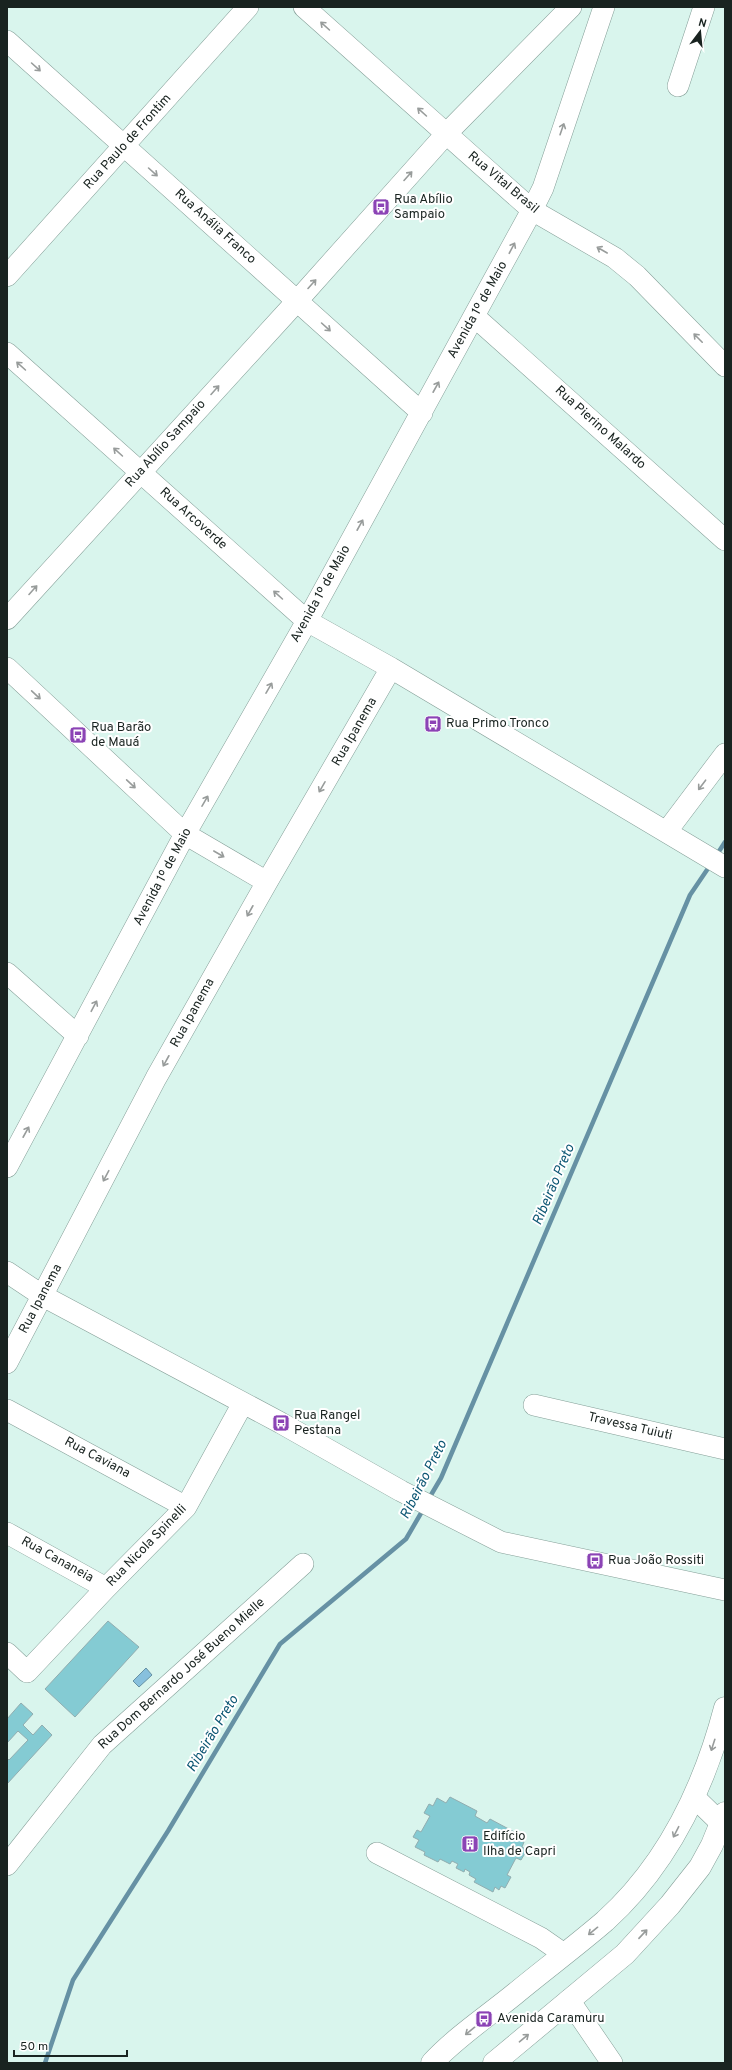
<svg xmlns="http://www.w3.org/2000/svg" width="732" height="2070" font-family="Overpass,sans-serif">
	<rect width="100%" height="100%" fill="#d9f5ed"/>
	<path fill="#87c0dd" stroke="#6691a4" d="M 146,1668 L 152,1675 L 139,1687 L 133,1681 Z"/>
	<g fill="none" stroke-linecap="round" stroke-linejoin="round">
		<path stroke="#6691a4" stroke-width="4.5" d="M 716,856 L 725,842
			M 428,1500 L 441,1478 L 690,895 L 711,864
			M 45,2063 L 73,1980 L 168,1831 L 280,1644 L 406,1539 L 424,1508"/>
	</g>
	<path fill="#84cbd3" stroke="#91adb0" d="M 108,1621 L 139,1647 L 75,1717 L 45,1689 Z
		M 21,1703 L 33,1714 L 23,1725 L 33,1735 L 42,1725 L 52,1735 L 7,1784 L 7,1758 L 9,1760 L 28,1740 L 18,1731 L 7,1743 L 7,1719 Z
		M 450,1797 L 477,1811 L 475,1816 L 487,1823 L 490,1819 L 520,1835 L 518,1839 L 524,1842 L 522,1847 L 527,1850 L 521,1860 L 516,1858 L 507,1875 L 511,1877 L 505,1888 L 501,1886 L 499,1890 L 495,1887 L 493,1892 L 474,1882 L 476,1879 L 469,1875 L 470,1872 L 465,1869 L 464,1872 L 456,1868 L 458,1864 L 452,1861 L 450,1864 L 440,1859 L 438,1862 L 424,1855 L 425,1852 L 415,1847 L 419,1840 L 413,1837 L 417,1830 L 421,1832 L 430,1816 L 424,1813 L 429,1804 L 433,1806 L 437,1798 L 446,1803 Z"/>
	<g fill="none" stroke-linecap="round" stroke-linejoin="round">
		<g stroke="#859f98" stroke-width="22">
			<path id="minor" d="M 304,7 L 532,210 L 615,258 L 637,276 L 725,366
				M 7,41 L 422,413
				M 678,86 L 704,7
				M 7,276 L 248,7
				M 475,317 L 725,540
				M 7,353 L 307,621 L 391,668 L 725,867
				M 7,619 L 297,301 L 446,134 L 571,7
				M 7,668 L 185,834 L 267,882
				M 667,831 L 725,754
				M 7,973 L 78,1036
				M 7,1167 L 185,834 L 307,621 L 532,210 L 543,188 L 604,7
				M 7,1272 L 43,1296 L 281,1423 L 401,1491 L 501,1542 L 725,1590
				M 7,1363 L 156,1078 L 267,882 L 391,668
				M 534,1405 L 725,1449
				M 7,1410 L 186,1507
				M 7,1533 L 106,1588
				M 7,1653 L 27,1672 L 106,1588 L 186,1507 L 243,1403
				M 694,1797 L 725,1827
				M 377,1853 L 541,1938 L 564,1954
				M 7,1865 L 102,1745 L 303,1564
				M 569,2000 L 612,2063"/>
		</g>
		<g stroke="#859f98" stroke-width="23">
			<path id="major" d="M 432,2063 C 456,2037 488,2016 516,1993 C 545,1969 576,1946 605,1921 C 667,1865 704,1788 725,1708
				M 494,2063 L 625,1954 L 670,1905 L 700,1867 L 712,1845 L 725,1813"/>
		</g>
		<use href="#minor" stroke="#fff" stroke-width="21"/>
		<use href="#major" stroke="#fff" stroke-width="22"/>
	</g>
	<defs><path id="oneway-shaft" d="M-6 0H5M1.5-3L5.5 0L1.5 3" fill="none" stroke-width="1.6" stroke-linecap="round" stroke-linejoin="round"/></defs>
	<g stroke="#989c9b">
		<use href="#oneway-shaft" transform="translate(325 26) rotate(-138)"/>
		<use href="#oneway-shaft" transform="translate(36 67) rotate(42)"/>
		<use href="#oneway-shaft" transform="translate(422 112) rotate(-138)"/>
		<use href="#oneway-shaft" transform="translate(562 129) rotate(-71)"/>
		<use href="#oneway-shaft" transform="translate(153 172) rotate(42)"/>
		<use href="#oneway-shaft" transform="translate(408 176) rotate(-48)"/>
		<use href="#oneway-shaft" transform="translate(512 248) rotate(-62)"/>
		<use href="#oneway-shaft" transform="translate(602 250) rotate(-150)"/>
		<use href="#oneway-shaft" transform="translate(312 284) rotate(-48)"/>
		<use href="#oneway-shaft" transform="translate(326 327) rotate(42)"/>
		<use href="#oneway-shaft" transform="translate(698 338) rotate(-135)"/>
		<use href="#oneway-shaft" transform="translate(21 366) rotate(-138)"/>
		<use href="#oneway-shaft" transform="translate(436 387) rotate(-61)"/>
		<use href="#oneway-shaft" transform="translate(215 390) rotate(-48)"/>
		<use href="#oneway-shaft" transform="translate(118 452) rotate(-138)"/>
		<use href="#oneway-shaft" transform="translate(360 525) rotate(-61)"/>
		<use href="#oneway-shaft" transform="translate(33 590) rotate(-48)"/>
		<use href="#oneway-shaft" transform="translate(278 595) rotate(-138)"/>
		<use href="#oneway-shaft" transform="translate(269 688) rotate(-60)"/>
		<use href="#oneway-shaft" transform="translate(36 695) rotate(43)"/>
		<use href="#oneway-shaft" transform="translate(131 784) rotate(43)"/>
		<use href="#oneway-shaft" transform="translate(702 785) rotate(127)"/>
		<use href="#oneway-shaft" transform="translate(322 787) rotate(120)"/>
		<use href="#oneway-shaft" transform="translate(205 801) rotate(-60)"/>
		<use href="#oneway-shaft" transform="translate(219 854) rotate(30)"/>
		<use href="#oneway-shaft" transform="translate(250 911) rotate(119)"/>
		<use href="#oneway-shaft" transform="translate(94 1006) rotate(-62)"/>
		<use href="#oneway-shaft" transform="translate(166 1061) rotate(119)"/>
		<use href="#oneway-shaft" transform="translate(26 1132) rotate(-61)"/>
		<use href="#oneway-shaft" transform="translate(106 1176) rotate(118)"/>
		<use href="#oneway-shaft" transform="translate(713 1745) rotate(108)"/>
		<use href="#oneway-shaft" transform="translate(676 1832) rotate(117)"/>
		<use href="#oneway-shaft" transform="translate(593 1931) rotate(141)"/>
		<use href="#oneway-shaft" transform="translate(643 1934) rotate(-47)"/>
		<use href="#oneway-shaft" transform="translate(470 2031) rotate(141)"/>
		<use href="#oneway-shaft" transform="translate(524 2038) rotate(-40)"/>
	</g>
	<defs>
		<g id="bus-square" transform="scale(0.9)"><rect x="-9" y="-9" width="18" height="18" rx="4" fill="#8b43b5" stroke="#fff"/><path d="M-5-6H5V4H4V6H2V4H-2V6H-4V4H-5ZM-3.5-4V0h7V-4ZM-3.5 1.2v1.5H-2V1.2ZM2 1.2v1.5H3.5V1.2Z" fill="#fff"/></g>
		<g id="building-square" transform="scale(0.9)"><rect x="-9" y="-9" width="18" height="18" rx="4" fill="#8b43b5" stroke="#fff"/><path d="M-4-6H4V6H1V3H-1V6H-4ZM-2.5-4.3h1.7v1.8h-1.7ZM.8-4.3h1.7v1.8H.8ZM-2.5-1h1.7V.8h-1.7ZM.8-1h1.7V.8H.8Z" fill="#fff"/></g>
	</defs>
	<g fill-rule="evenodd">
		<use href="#bus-square" x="381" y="207"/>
		<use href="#bus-square" x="433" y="724"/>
		<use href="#bus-square" x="78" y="735"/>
		<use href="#bus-square" x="281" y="1423"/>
		<use href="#bus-square" x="595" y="1561"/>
		<use href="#building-square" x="470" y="1844"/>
		<use href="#bus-square" x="484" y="2019"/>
	</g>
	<g text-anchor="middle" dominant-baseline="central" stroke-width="4" stroke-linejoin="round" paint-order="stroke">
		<g font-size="13" fill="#192320" stroke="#fff">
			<text transform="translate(128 142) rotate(-48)">Rua Paulo de Frontim</text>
			<text transform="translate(503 183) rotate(40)">Rua Vital Brasil</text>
			<text transform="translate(215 227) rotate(42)">Rua Anália Franco</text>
			<text transform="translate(478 310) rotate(-61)">Avenida 1º de Maio</text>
			<text transform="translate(600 428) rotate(42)">Rua Pierino Malardo</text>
			<text transform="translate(166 444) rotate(-48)">Rua Abílio Sampaio</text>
			<text transform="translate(193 519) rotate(42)">Rua Arcoverde</text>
			<text transform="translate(321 594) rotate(-61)">Avenida 1º de Maio</text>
			<text transform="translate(355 732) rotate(-60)">Rua Ipanema</text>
			<text transform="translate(163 877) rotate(-62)">Avenida 1º de Maio</text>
			<text transform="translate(193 1013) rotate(-61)">Rua Ipanema</text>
			<text transform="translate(41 1299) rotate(-62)">Rua Ipanema</text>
			<text transform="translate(630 1427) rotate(13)">Travessa Tuiuti</text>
			<text transform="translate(97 1458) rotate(28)">Rua Caviana</text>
			<text transform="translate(147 1546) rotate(-46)">Rua Nicola Spinelli</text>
			<text transform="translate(57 1560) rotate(29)">Rua Cananeia</text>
			<text transform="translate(182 1674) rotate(-42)">Rua Dom Bernardo José Bueno Mielle</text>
		</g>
		<g font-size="13" fill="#192320" stroke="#fff" text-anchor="start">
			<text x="394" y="200">Rua Abílio<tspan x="394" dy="15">Sampaio</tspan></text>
			<text x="446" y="724">Rua Primo Tronco</text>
			<text x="91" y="728">Rua Barão<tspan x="91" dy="15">de Mauá</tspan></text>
			<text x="294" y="1416">Rua Rangel<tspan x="294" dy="15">Pestana</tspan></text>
			<text x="608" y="1561">Rua João Rossiti</text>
			<text x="483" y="1837">Edifício<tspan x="483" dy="15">Ilha de Capri</tspan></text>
			<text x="497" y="2019">Avenida Caramuru</text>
		</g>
		<g font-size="14" font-style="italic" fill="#0d5774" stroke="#fff">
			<text transform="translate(554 1185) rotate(-67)">Ribeirão Preto</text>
			<text transform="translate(424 1480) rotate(-63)">Ribeirão Preto</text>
			<text transform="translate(213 1734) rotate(-59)">Ribeirão Preto</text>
		</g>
	</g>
	<rect width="732" height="2070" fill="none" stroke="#192320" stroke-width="16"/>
	<g transform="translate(700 32) rotate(16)" stroke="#ffffff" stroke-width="3" paint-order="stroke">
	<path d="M0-3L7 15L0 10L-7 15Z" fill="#192320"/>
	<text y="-6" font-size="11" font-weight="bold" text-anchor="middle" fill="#192320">N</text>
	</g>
	<path d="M14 2050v6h113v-6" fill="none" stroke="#192320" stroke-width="2"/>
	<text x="20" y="2050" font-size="12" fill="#192320" stroke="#ffffff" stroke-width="3" paint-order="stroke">50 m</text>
</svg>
